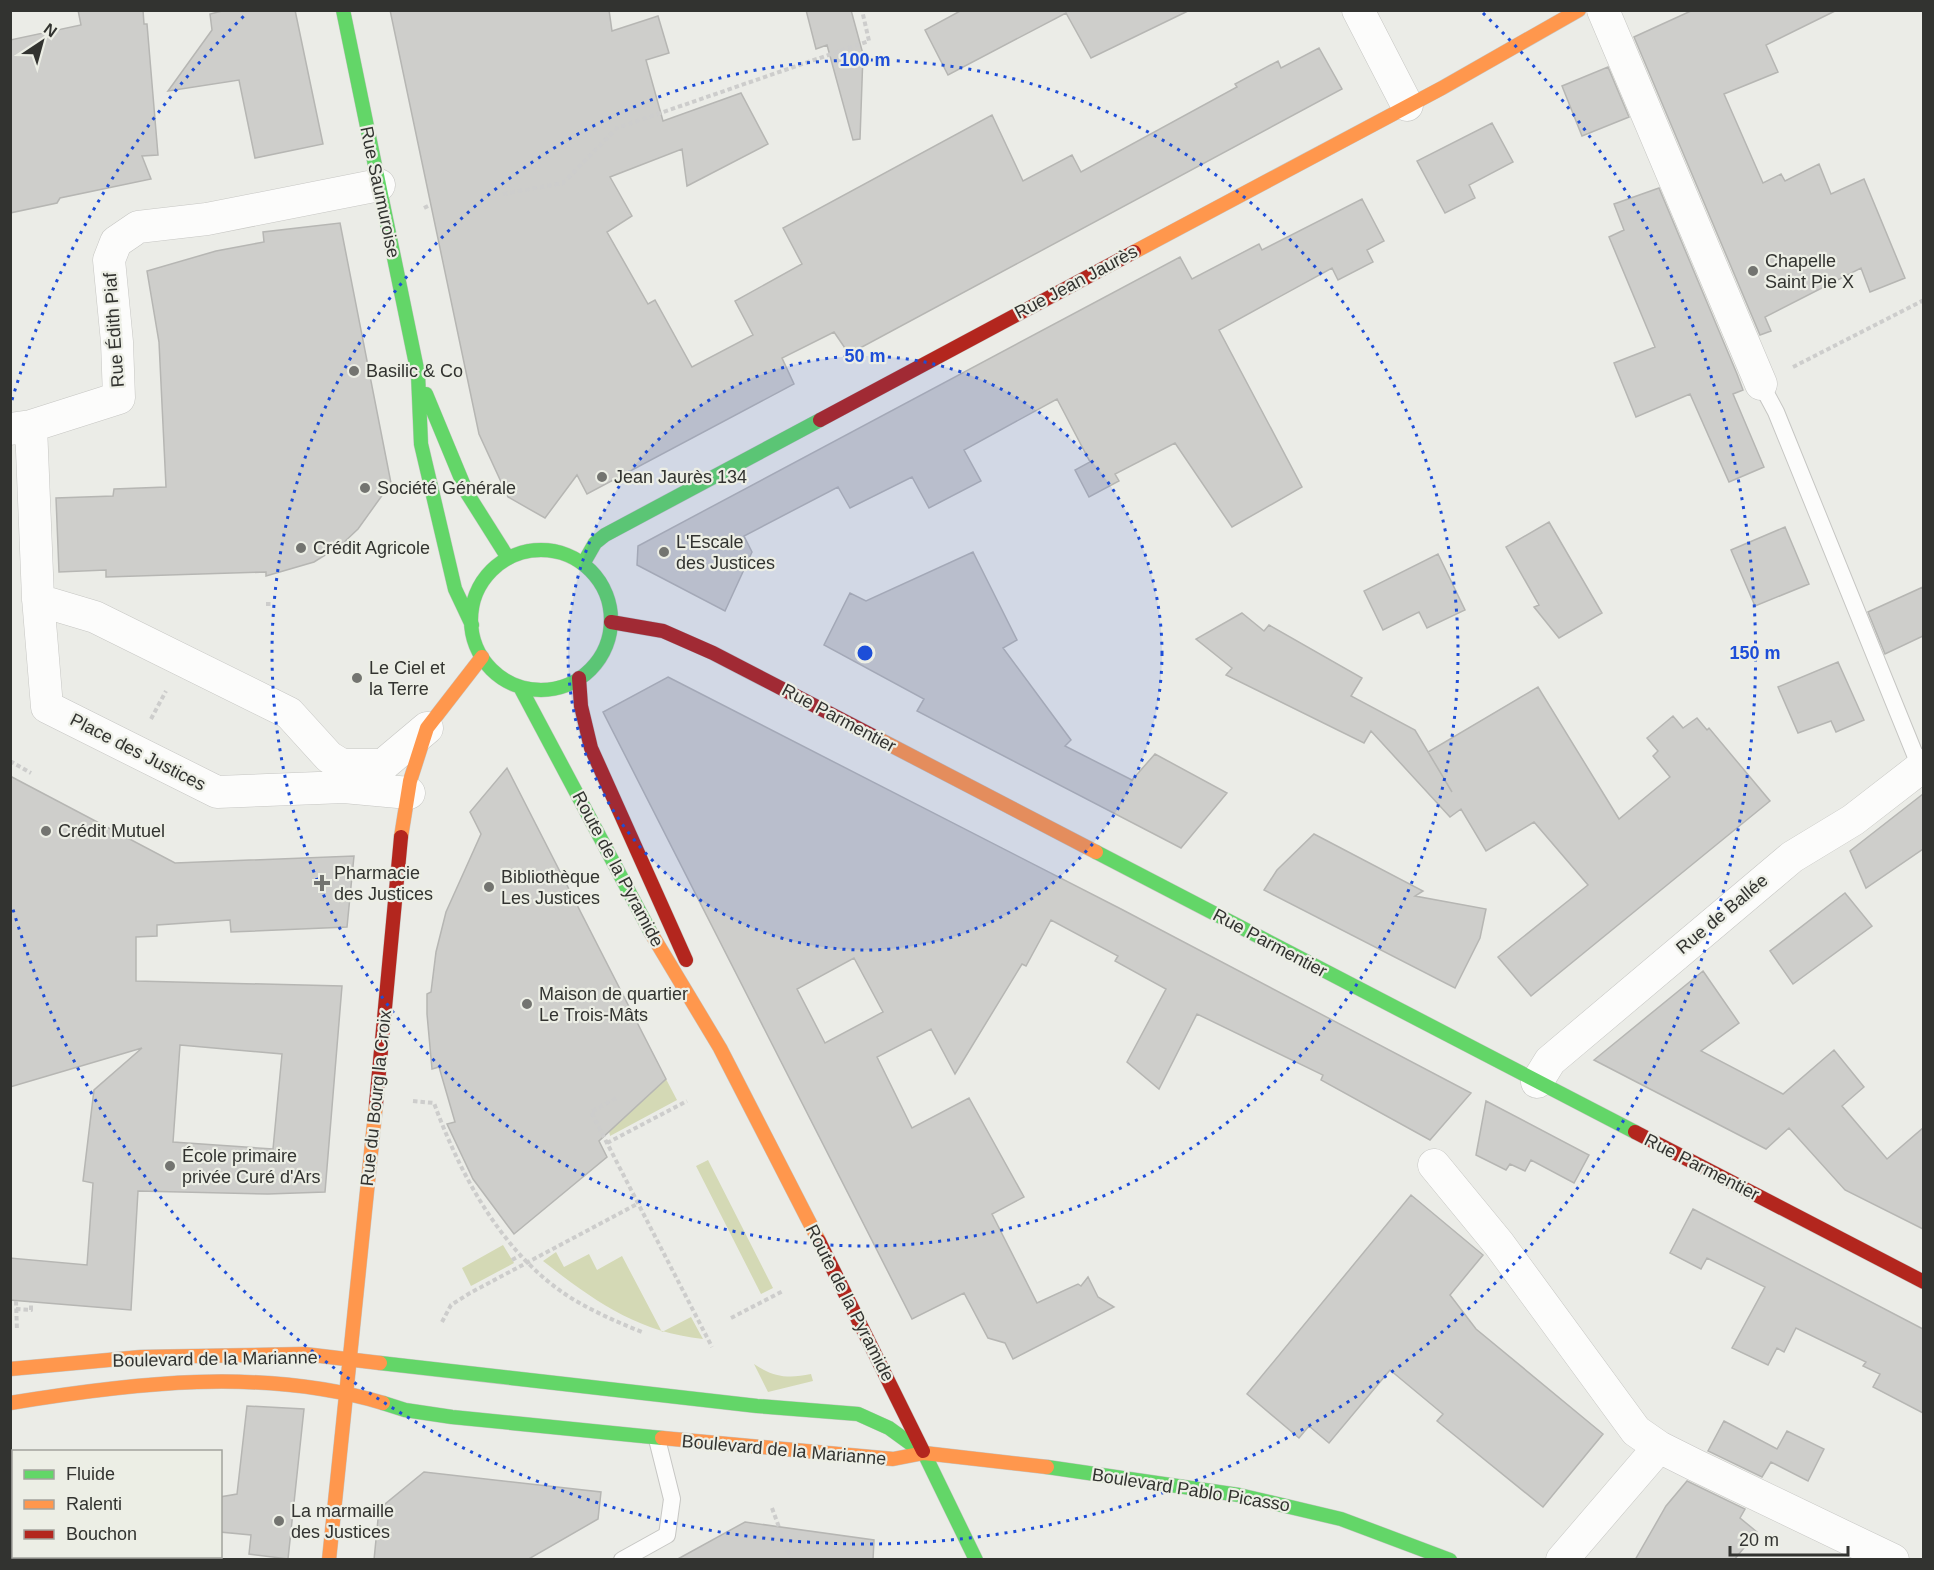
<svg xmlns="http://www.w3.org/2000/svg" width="1934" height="1570" font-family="Helvetica,sans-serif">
	<rect width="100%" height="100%" fill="#ebece7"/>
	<path fill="#d4d9b5" d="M 666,1079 L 677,1100 L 610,1136 L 607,1119 Z
		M 708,1160 L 773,1288 L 761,1294 L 696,1166 Z
		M 503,1245 L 514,1263 L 471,1286 L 462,1268 Z
		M 556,1252 L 564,1267 L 589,1254 L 597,1270 L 622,1256 L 662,1332 L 691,1317 L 703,1339 C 637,1332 593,1300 543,1261 Z
		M 754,1364 C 773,1377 788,1379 811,1374 L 813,1381 L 768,1392 Z"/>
	<path fill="#cececb" stroke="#b6b6b3" stroke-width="1.5" fill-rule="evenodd" d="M 78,10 L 143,10 L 144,24 L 147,24 L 158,155 L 142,156 L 151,179 L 60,198 L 57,203 L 10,213 L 10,40 L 81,25 Z
		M 226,10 L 295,10 L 323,144 L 255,158 L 239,80 L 168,91 L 212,30 L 210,14 Z
		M 390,10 L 609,10 L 612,31 L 658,16 L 669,53 L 646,60 L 663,121 L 741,93 L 768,144 L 687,186 L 682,149 L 610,177 L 632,216 L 607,232 L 648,304 L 655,300 L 692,367 L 753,335 L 735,301 L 802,264 L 783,228 L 992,115 L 1023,181 L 1072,155 L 1081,172 L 1237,87 L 1235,84 L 1278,61 L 1281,68 L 1319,48 L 1342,89 L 849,354 L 834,332 L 782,358 L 794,384 L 587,494 L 577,475 L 545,518 L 508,497 L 479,434 Z
		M 806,10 L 851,10 L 863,54 L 860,139 L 853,140 L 827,45 L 816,49 Z
		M 962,10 L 1190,10 L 1091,58 L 1066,13 L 948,75 L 925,30 Z
		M 1693,10 L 1837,10 L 1766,45 L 1778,72 L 1724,94 L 1763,183 L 1781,174 L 1785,181 L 1819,164 L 1831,194 L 1864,179 L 1905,278 L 1870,292 L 1861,268 L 1765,317 L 1771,331 L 1760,335 L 1634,37 Z
		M 1608,67 L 1629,117 L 1582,136 L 1562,86 Z
		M 1492,123 L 1513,162 L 1469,185 L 1475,198 L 1445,213 L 1417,161 Z
		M 1659,188 L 1737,374 L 1743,390 L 1733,394 L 1764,467 L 1729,482 L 1690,394 L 1636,417 L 1614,363 L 1655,347 L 1609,237 L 1624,230 L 1614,204 Z
		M 1362,199 L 1384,241 L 1367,250 L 1373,262 L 1338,280 L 1332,268 L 1219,330 L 1302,487 L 1232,527 L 1175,443 L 1115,474 L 1119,481 L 1089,497 L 1075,470 L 1090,462 L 1057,399 L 964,450 L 981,481 L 929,508 L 912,477 L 850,508 L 838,487 L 744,536 L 752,552 L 725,611 L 637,565 L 638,546 L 1180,257 L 1192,279 L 1259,244 L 1262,250 Z
		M 340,223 L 391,483 L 358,529 L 340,546 L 314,562 L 266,576 L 266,572 L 106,577 L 106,570 L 59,572 L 56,498 L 113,496 L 114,489 L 166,487 L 159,342 L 147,271 L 216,251 L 264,242 L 263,232 Z
		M 1549,522 L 1602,613 L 1559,638 L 1534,607 L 1539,605 L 1506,547 Z
		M 1785,527 L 1809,584 L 1755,606 L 1731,550 Z
		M 973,552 L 1017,640 L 1003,648 L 1071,740 L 1065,746 L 1132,780 L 1155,754 L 1227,793 L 1181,848 L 917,711 L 924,699 L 824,645 L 850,593 L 866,601 Z
		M 1438,554 L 1465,610 L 1427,628 L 1419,612 L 1383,630 L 1364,591 Z
		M 1923,587 L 1923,636 L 1885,654 L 1868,612 Z
		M 1242,613 L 1264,631 L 1269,625 L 1362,678 L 1351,696 L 1415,730 L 1452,792 L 1428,752 L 1538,687 L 1619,819 L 1670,777 L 1653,756 L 1658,751 L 1647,738 L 1673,716 L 1683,728 L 1697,718 L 1707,730 L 1709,728 L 1770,801 L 1531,996 L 1498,957 L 1588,885 L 1534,822 L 1486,851 L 1461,809 L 1450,817 L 1371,731 L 1364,743 L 1226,675 L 1232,668 L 1196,639 Z
		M 1838,662 L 1864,720 L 1836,732 L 1831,721 L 1798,733 L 1778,687 Z
		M 668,677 L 1121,909 L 1471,1093 L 1430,1140 L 1321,1080 L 1323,1075 L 1197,1014 L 1159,1089 L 1127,1062 L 1166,989 L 1115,961 L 1118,956 L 1051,920 L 1026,966 L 1022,964 L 955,1074 L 931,1029 L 877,1057 L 912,1128 L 969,1098 L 1024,1197 L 992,1214 L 1037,1303 L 1078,1284 L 1081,1286 L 1088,1277 L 1098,1297 L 1114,1307 L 1013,1359 L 1005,1343 L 988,1338 L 964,1293 L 912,1319 L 603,712 ZM 854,958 L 883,1012 L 825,1043 L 797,989 Z
		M 507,768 L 666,1079 L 599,1141 L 607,1157 L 514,1234 L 473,1179 L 447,1124 L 455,1122 L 439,1067 L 432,1069 L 427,1014 L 427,994 L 431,992 L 436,952 L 446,912 L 481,834 L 470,812 Z
		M 10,776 L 175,863 L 354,856 L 347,927 L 231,932 L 230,920 L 157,925 L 157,936 L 136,937 L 136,981 L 342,986 L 325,1192 L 268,1194 L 138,1191 L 131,1310 L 10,1300 L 10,1258 L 87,1265 L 93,1183 L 83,1181 L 94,1090 L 142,1048 L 10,1087 ZM 180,1045 L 282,1054 L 273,1149 L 173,1142 Z
		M 1923,794 L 1923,849 L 1866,888 L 1850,851 Z
		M 1314,834 L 1423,891 L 1415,896 L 1486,909 L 1480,938 L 1455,988 L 1264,890 L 1277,870 Z
		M 1845,893 L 1872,926 L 1793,984 L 1770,951 Z
		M 1703,971 L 1739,1023 L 1701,1051 L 1783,1094 L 1834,1050 L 1864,1087 L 1842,1106 L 1887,1159 L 1923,1128 L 1923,1229 L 1845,1190 L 1789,1128 L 1766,1149 L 1594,1060 Z
		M 1486,1101 L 1589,1155 L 1574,1183 L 1531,1160 L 1525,1171 L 1510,1164 L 1506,1170 L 1476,1155 Z
		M 1411,1195 L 1483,1255 L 1450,1295 L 1476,1329 L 1603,1434 L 1543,1507 L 1437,1421 L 1443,1414 L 1390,1370 L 1329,1443 L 1309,1426 L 1299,1438 L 1247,1394 Z
		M 1693,1209 L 1923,1329 L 1923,1413 L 1873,1387 L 1880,1374 L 1863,1366 L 1866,1362 L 1796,1328 L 1784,1352 L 1777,1348 L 1768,1365 L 1732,1348 L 1765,1287 L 1707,1258 L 1701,1269 L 1670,1253 Z
		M 247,1406 L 304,1409 L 288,1559 L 249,1554 L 251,1535 L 220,1532 L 220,1497 L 237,1494 Z
		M 1724,1421 L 1777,1449 L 1787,1431 L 1824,1449 L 1808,1481 L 1771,1462 L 1762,1477 L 1708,1451 Z
		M 424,1472 L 601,1492 L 598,1519 L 527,1560 L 374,1560 L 379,1509 Z
		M 1687,1481 L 1745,1509 L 1740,1518 L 1757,1532 L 1734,1560 L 1635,1560 L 1666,1506 Z
		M 745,1522 L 874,1540 L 873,1560 L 676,1560 Z"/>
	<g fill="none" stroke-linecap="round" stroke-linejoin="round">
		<g stroke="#c6c6c3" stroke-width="18">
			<path id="lane" d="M 1761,384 L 1776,412 L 1920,767
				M 622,1560 L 667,1535 L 672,1499 L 657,1439"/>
		</g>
		<g stroke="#c6c6c3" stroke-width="33">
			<path id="street" d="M 1358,10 L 1407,105
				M 1603,10 L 1761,384
				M 31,426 L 38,598 L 47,707 L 217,792 L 344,787 L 409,793
				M 10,429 L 31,426 L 119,398 L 117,342 L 109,260 L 116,242 L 138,227 L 207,219 L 379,185
				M 38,600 L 95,617 L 289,713 L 329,757 L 342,765 L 383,765 L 427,728
				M 1537,1082 L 1550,1061 L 1792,857 L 1853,820 L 1924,765
				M 1434,1165 L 1499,1244 L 1636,1431 L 1659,1447 L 1695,1465 L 1893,1560
				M 1562,1560 L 1659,1447"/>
		</g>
		<g stroke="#c6c6c3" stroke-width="15">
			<path id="fast" d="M 343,10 L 418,374 L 421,444 L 455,589 L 472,625
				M 426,394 L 467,493 L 508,558
				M471 620a70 70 0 1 1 140 0a70 70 0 1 1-140 0Z
				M 583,564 L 595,543 L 605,535 L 820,420
				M 520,687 L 651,933
				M 1096,852 L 1635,1132
				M 380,1363 L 757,1406 L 858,1414 L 889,1428 L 922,1452
				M 383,1403 L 405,1410 L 452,1417 L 662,1438
				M 923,1451 L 976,1560
				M 1047,1467 L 1239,1495 L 1341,1519 L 1450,1560"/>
		</g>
		<g stroke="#c6c6c3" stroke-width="15">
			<path id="slow" d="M 1134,252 L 1442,88 L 1579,10
				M 877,738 L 1096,852
				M 401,837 L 410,781 L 427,728 L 482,657
				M 651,933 L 720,1048 L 819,1241
				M 10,1369 L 141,1357 L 304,1354 L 380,1363
				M 10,1403 C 132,1383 262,1367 383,1403
				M 662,1438 L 893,1459 L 924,1453 L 1047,1467
				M 329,1560 L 376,1104"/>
		</g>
		<g stroke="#c6c6c3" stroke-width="15">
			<path id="jam" d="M 820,420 L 1134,252
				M 611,622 L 663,631 L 713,653 L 877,738
				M 579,678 L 581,706 L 591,748 L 686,960
				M 376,1104 L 401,837
				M 1635,1132 L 1924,1282
				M 819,1241 L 923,1451"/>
		</g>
		<path stroke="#cdcdcc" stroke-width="4" stroke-dasharray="4.5 3" stroke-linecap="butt" d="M 503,194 L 563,183 L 617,128 L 869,41 L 862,10
			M 424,208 L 430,205
			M 1793,367 L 1924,300
			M 266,604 L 273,604
			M 151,719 L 166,691
			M 10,761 L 31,773
			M 616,1098 L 591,1112 L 712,1347
			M 413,1101 L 434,1103 C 461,1177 505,1259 576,1301 C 597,1313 619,1323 642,1332
			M 607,1143 L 687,1101
			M 512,1260 L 521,1255
			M 16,1301 L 17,1331
			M 16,1309 L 31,1310 L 31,1302
			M 731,1318 L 783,1291
			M 442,1322 L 451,1305 L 470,1293 L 639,1203
			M 772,1508 L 791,1560"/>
		<use href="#lane" stroke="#fcfcfb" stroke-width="16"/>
		<use href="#street" stroke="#fcfcfb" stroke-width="32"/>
		<use href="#fast" stroke="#63d668" stroke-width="14"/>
		<use href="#slow" stroke="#ff974d" stroke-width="14"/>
		<use href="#jam" stroke="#b3261e" stroke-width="14"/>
	</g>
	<circle cx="865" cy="653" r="297" fill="#1d4ed8" fill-opacity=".12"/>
	<g fill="none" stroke="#1d4ed8" stroke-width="3" stroke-dasharray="3 6">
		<circle cx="865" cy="653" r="297"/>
		<circle cx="865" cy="653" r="593"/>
		<path d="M12 400A890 890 0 0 1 247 13M1483 13A890 890 0 1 1 12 906"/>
	</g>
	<g fill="#737470" stroke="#eceee5" stroke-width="2">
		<circle cx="1753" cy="271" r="6"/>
		<circle cx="354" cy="371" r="6"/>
		<circle cx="602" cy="477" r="6"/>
		<circle cx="365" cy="488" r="6"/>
		<circle cx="301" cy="548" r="6"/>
		<circle cx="664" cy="552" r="6"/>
		<circle cx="357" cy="678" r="6"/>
		<circle cx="46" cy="831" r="6"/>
		<path d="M319 874h6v6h6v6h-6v6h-6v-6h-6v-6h6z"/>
		<circle cx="489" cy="887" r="6"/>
		<circle cx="527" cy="1004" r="6"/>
		<circle cx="170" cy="1166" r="6"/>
		<circle cx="279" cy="1521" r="6"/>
	</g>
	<g text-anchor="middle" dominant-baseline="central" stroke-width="4.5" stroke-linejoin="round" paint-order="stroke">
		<g font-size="18" fill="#323330" stroke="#eceee5">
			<text transform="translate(380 192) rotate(78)">Rue Saumuroise</text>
			<text transform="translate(1076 282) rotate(-28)">Rue Jean Jaurès</text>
			<text transform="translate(114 330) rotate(-94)">Rue Édith Piaf</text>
			<text transform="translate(839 718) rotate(28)">Rue Parmentier</text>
			<text transform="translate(138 752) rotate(27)">Place des Justices</text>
			<text transform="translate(618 869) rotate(62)">Route de la Pyramide</text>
			<text transform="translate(1722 914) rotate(-40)">Rue de Ballée</text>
			<text transform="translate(1270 943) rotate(28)">Rue Parmentier</text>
			<text transform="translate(376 1098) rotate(-84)">Rue du Bourg la Croix</text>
			<text transform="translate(1702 1167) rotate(27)">Rue Parmentier</text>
			<text transform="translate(850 1303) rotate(63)">Route de la Pyramide</text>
			<text transform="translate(215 1359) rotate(-1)">Boulevard de la Marianne</text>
			<text transform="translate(784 1450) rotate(5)">Boulevard de la Marianne</text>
			<text transform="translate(1191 1490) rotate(9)">Boulevard Pablo Picasso</text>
		</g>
		<g font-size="18" fill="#323330" stroke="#eceee5" text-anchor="start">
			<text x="1765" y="261">Chapelle<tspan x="1765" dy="21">Saint Pie X</tspan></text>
			<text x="366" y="371">Basilic &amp; Co</text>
			<text x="614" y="477">Jean Jaurès 134</text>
			<text x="377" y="488">Société Générale</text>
			<text x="676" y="542">L'Escale<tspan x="676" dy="21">des Justices</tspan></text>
			<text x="313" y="548">Crédit Agricole</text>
			<text x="369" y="668">Le Ciel et<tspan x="369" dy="21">la Terre</tspan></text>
			<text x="58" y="831">Crédit Mutuel</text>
			<text x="334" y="873">Pharmacie<tspan x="334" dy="21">des Justices</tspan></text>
			<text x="501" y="877">Bibliothèque<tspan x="501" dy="21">Les Justices</tspan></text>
			<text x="539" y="994">Maison de quartier<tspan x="539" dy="21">Le Trois-Mâts</tspan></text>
			<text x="182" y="1156">École primaire<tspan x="182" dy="21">privée Curé d'Ars</tspan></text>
			<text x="291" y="1511">La marmaille<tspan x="291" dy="21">des Justices</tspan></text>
		</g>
	</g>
	<circle cx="865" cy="653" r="9" fill="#1d4ed8" stroke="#eceee5" stroke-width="3"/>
	<g font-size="18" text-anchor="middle" font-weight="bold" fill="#1d4ed8" stroke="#eceee5" stroke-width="4.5" stroke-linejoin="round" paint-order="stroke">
		<text x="865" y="66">100 m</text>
		<text x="865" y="362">50 m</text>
		<text x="1755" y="659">150 m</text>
	</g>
	<rect width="1934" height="1570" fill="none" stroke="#323330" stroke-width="24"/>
	<rect x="12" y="1450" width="210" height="108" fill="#eceee5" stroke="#a2a39d" stroke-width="1.5"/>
	<rect x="24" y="1470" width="30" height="9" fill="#63d668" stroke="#a2a39d" stroke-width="1.5"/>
	<text x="66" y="1480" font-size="18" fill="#323330">Fluide</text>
	<rect x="24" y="1500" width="30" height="9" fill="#ff974d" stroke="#a2a39d" stroke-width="1.5"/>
	<text x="66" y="1510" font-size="18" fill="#323330">Ralenti</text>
	<rect x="24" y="1530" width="30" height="9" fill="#b3261e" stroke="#a2a39d" stroke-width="1.5"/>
	<text x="66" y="1540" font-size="18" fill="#323330">Bouchon</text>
	<g transform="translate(42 42) rotate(36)" stroke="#eceee5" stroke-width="4.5" paint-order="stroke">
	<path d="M0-4.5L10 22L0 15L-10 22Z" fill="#323330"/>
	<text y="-9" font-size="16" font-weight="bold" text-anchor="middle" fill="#323330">N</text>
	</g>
	<path d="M1730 1546v9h118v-9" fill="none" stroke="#323330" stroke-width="3"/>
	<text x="1739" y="1546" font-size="18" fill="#323330" stroke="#eceee5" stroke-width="4.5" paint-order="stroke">20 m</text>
</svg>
